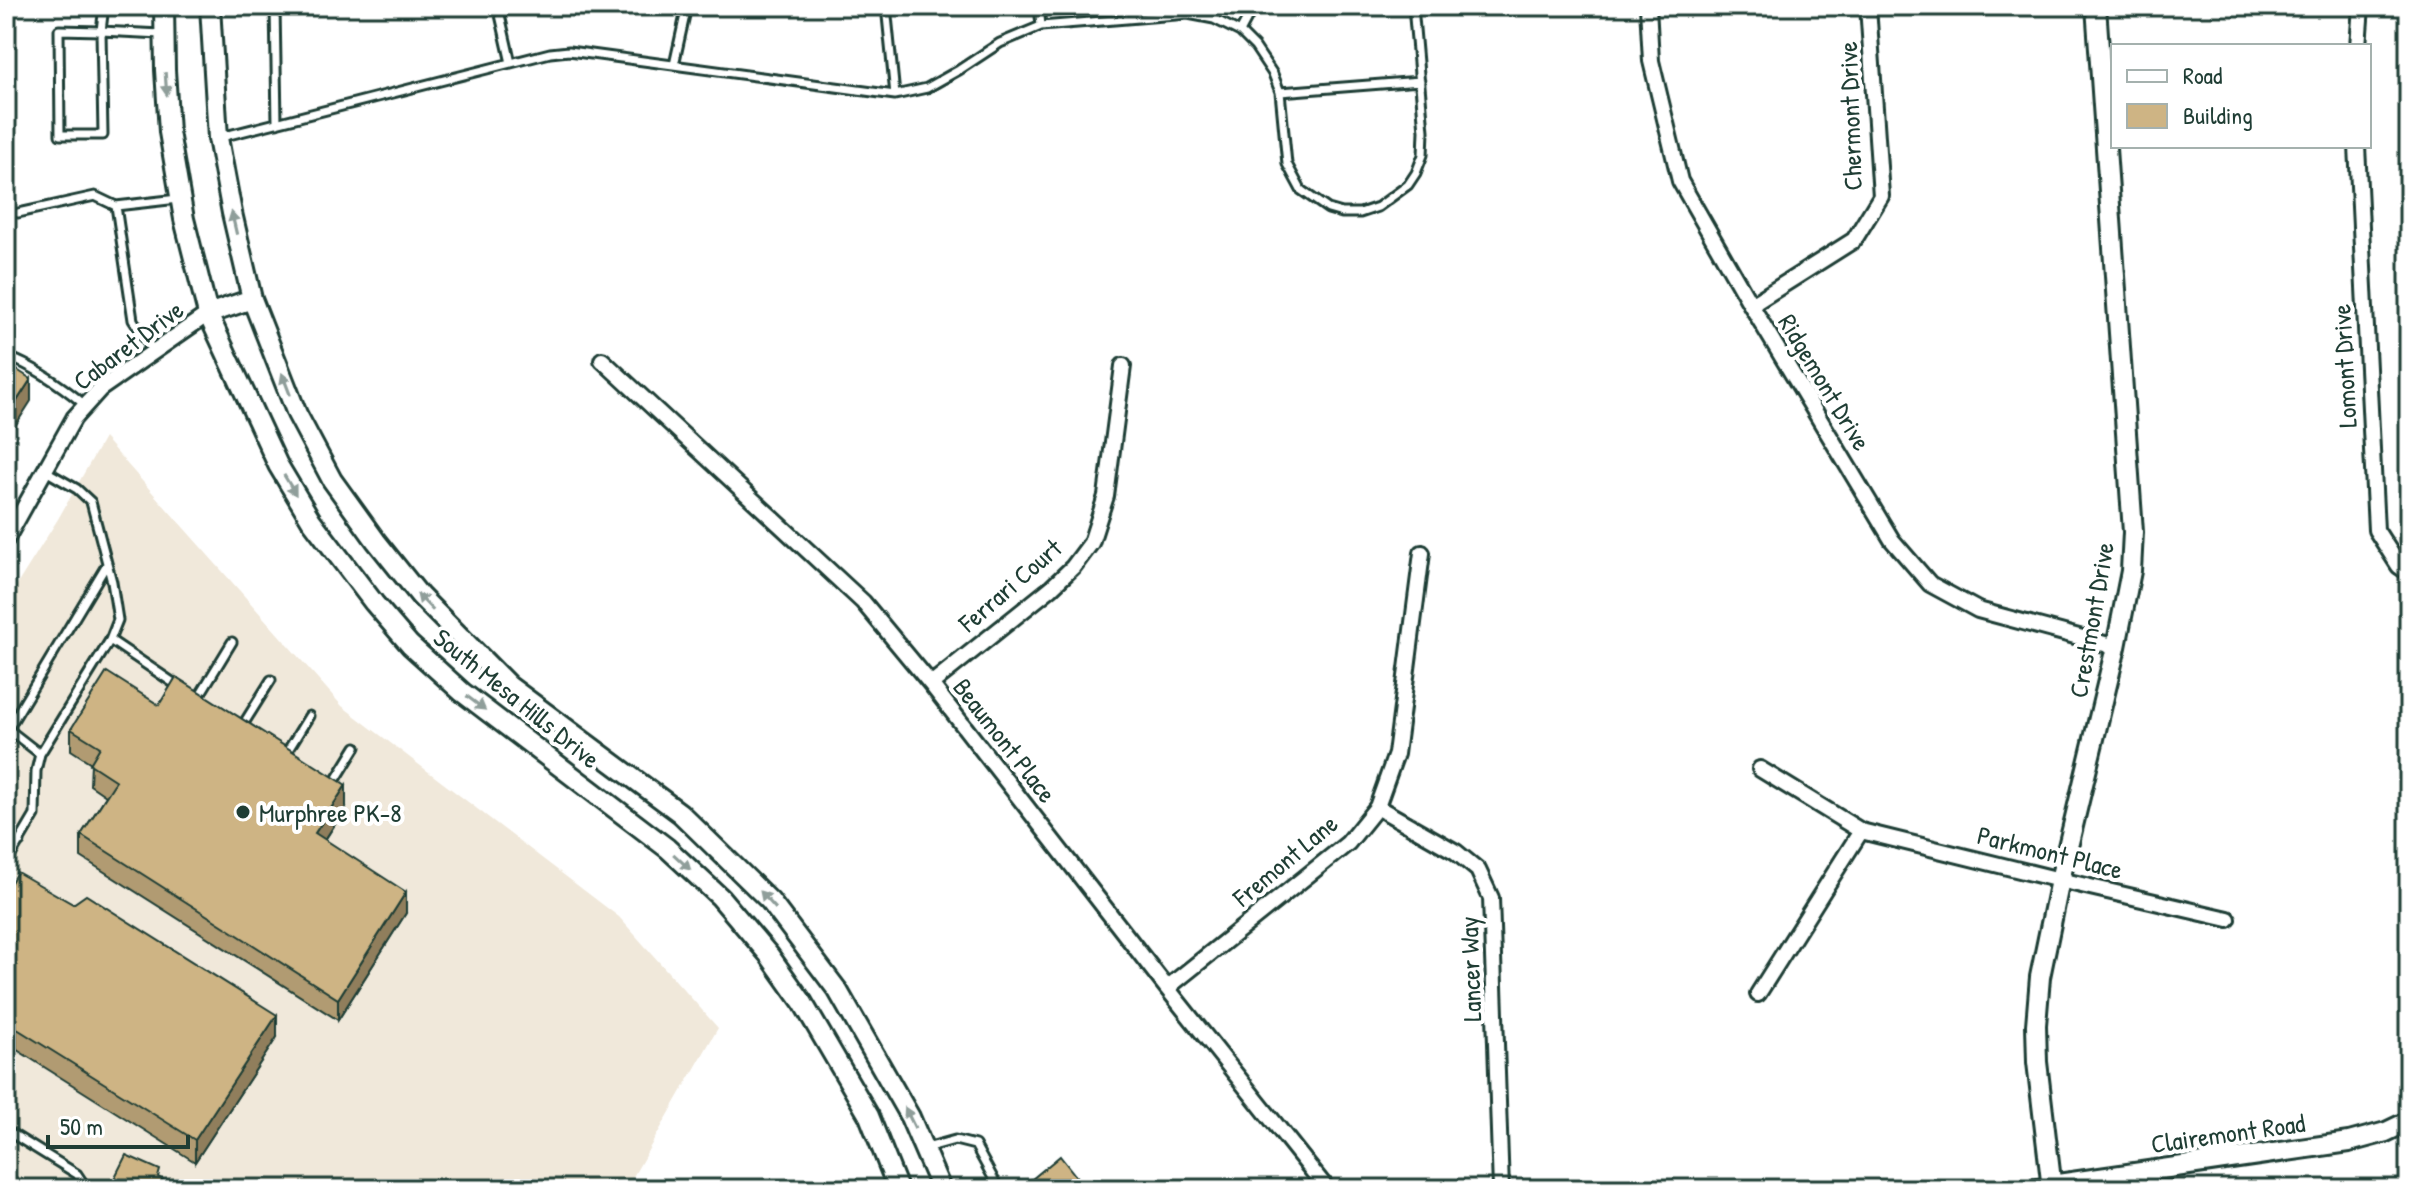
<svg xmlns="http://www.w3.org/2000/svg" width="2415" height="1195" font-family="'Patrick Hand',sans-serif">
	<rect width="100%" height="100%" fill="#fff"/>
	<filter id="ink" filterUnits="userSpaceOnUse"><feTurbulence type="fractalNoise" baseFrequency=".0125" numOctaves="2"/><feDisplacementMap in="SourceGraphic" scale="16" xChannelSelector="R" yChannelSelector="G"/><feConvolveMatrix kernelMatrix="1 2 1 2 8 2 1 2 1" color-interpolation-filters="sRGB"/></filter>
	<g filter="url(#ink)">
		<path fill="#f0e8da" d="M 104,438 L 342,706 L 619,917 L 718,1028 L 626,1189 L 6,1189 L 6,602 L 58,519 Z"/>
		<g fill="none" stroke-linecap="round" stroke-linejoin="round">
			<g stroke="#1f3d34" stroke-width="13">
				<path id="service" d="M 104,6 L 101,31 L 161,34
					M 275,6 L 277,123
					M 498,6 L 511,63
					M 886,6 L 895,95
					M 1039,6 L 1041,26
					M 59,30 L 101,31 L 103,135 L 60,135 Z
					M 1240,32 L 1248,17 L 1248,6
					M 674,65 L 687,6
					M 1280,92 L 1420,81
					M 221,137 L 550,53 L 569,51 L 895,95 L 927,88 L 959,70 L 1000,43 L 1041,26 L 1188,14 L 1214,19 L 1240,32 L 1255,47 L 1273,74 L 1280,92 L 1287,164 L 1301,190 L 1328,209 L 1342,213 L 1360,213 L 1378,207 L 1408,185 L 1416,173 L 1423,155 L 1424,131 L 1413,6
					M 116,206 L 133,320 L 154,352
					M 18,213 L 95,196 L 116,206 L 178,199
					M 6,356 C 36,367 61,385 85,405
					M 44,470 L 77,489 L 91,502 L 112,582 L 118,620 L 110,640 L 178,686
					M 198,698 L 232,642
					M 241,728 L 271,680
					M 40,754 L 8,729 L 107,564
					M 285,755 L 309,716
					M 332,786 L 356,747
					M 6,840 L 20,842
					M 6,864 L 35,815 L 36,771 L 40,754 L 110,640
					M 6,1130 L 77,1174 L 87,1189
					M 926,1148 L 955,1140 L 975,1145 L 999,1189"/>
			</g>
			<g stroke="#1f3d34" stroke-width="20">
				<path id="minor" d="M 1648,6 L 1651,61 L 1680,181 L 1751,305 L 1892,540 L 1930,584 L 1978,610 L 2116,647
					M 2358,46 L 2361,6
					M 2357,146 L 2376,530 L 2399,566 L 2409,573
					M 1751,305 L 1854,240 L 1881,196 L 1868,6
					M 602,360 L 863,602 L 931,684 L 1167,988 L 1327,1189
					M 6,540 L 74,418 L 100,389 L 208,314
					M 931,684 L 1051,588 L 1073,567 L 1091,543 L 1106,496 L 1123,366
					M 1760,769 L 1861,831 L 2060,880 L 2228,919
					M 1377,807 L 1456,852 L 1478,870 L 1491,898 L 1501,1189
					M 1167,988 L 1348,843 L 1377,807 L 1396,754 L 1422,553
					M 1758,994 L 1861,831
					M 2023,1189 L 2051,1185"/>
			</g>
			<g stroke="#1f3d34" stroke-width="24">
				<path id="tertiary" d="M 164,6 L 165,70 L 169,132 L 184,219 L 208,314 L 278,465 L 311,520 L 374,603 L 410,645 L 462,692 L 667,848 L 720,897 L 769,955 L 803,1003 L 869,1116 L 898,1189
					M 210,6 L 218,138 L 232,213 L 252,299 L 297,414 L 332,480 L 376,541 L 420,596 L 509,686 L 680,813 L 770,901 L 838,991 L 910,1117 L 941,1189
					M 208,314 L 252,299
					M 2051,1185 L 2349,1142 L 2386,1132 L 2409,1121
					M 2052,1189 L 2037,1062 L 2036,1025 L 2040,977 L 2060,880 L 2116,647 L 2131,571 L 2133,532 L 2096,6"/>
			</g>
			<use href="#service" stroke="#fff" stroke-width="7"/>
			<use href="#minor" stroke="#fff" stroke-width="14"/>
			<use href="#tertiary" stroke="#fff" stroke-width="18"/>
		</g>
		<path fill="#b19b72" stroke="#1f3d34" stroke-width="2" d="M 159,705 L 346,807 L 325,840 L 406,913 L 338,1020 L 81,857 L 81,835 L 106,796 L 90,785 L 91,763 L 71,750 L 71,729 Z
			M 6,891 L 73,904 L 277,1037 L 195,1162 L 6,1043 Z
			M 1031,1180 L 1086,1189 L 1031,1189 Z"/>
		<path fill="#907e5c" stroke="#1f3d34" stroke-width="2" d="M 31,379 L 31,401 L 6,440 L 6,418 Z
			M 346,785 L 346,807 L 315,855 L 315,833 Z
			M 406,892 L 406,913 L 338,1020 L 338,999 Z
			M 277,1015 L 277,1037 L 195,1162 L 195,1140 Z"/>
		<path fill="#ceb484" stroke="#1f3d34" stroke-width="2" d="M 8,364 L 31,379 L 6,418 L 6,367 Z
			M 107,672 L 159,705 L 176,677 L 346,785 L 315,833 L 406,892 L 338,999 L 81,835 L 116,781 L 90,764 L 100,747 L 71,729 Z
			M 17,872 L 73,904 L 86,895 L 277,1015 L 195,1140 L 6,1022 L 6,891 Z
			M 126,1155 L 160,1170 L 158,1177 L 179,1189 L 109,1189 Z
			M 1060,1156 L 1086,1189 L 1038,1189 L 1031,1180 Z"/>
		<defs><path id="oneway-solid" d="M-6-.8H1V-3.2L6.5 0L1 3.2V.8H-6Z" transform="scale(2)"/></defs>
		<g fill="#8f9e9a">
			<use href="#oneway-solid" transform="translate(166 84) rotate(86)"/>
			<use href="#oneway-solid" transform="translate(234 223) rotate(-103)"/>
			<use href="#oneway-solid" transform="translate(286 384) rotate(-111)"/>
			<use href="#oneway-solid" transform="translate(290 485) rotate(59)"/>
			<use href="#oneway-solid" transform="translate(425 602) rotate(-133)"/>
			<use href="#oneway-solid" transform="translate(476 703) rotate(37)"/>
			<use href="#oneway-solid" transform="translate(682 862) rotate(43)"/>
			<use href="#oneway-solid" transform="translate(768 900) rotate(-132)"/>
			<use href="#oneway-solid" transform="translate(910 1118) rotate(-116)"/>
		</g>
	</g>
	<circle fill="#1f3d34" stroke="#fff" stroke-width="3" cx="243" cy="812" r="8"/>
	<g text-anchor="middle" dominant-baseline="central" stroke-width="8" stroke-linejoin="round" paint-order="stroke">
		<g font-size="26" fill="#1f3d34" stroke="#fff">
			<text transform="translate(1850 116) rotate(-92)">Chermont Drive</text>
			<text transform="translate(128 345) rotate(-37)">Cabaret Drive</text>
			<text transform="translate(2344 366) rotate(-93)">Lomont Drive</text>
			<text transform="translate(1825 382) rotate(59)">Ridgemont Drive</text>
			<text transform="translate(1010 585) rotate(-41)">Ferrari Court</text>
			<text transform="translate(2091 620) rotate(-80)">Crestmont Drive</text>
			<text transform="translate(517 698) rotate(39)">South Mesa Hills Drive</text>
			<text transform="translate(1005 740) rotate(52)">Beaumont Place</text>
			<text transform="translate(2050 852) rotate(14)">Parkmont Place</text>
			<text transform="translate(1285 860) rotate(-40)">Fremont Lane</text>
			<text transform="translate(1470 969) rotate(-92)">Lancer Way</text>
			<text transform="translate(2228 1133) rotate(-8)">Clairemont Road</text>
		</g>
		<g font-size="26" fill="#1f3d34" stroke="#fff" text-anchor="start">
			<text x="259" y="812">Murphree PK-8</text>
		</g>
	</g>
	<rect width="2415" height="1195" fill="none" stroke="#fff" stroke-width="32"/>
	<rect x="16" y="16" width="2383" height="1163" fill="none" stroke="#1f3d34" stroke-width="3" filter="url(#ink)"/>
	<rect x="2111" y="44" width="260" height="104" fill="#ffffff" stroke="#a5b1ae" stroke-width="2"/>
	<rect x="2127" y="70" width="40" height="12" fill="#ffffff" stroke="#a5b1ae" stroke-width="2"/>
	<text x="2183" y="84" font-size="24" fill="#1f3d34">Road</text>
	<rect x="2127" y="104" width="40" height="24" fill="#ceb484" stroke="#a5b1ae" stroke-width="2"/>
	<text x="2183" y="124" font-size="24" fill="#1f3d34">Building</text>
	<path d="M48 1135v12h140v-12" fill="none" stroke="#1f3d34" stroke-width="4"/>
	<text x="60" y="1135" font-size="24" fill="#1f3d34" stroke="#ffffff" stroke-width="6" paint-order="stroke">50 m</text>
</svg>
